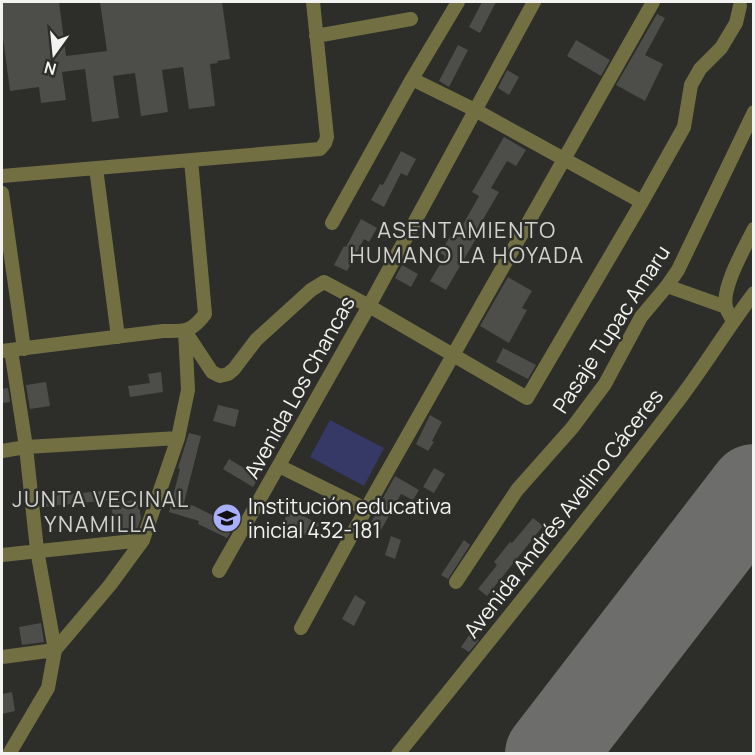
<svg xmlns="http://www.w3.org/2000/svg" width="755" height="755" font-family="Manrope,sans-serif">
	<rect width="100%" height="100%" fill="#2d2d2a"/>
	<path fill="#363966" d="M 330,420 L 384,448 L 364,486 L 310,457 Z"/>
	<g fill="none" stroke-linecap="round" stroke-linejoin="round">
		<path stroke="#6d6d6b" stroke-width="90" d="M 550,754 L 754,489"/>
	</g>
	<path fill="#4d4d4a" d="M 2,2 L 59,2 L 66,56 L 107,51 L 100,2 L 222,2 L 230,59 L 217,61 L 218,63 L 210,64 L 215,106 L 189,109 L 183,67 L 162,70 L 168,112 L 141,116 L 135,73 L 113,76 L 119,118 L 92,122 L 85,69 L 62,72 L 66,100 L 41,103 L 39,87 L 10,91 L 3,38 L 2,38 Z
		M 482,2 L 496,2 L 480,33 L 469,27 Z
		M 657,14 L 665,18 L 645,55 L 663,64 L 645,101 L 616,85 Z
		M 576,40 L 610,60 L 601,76 L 567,56 Z
		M 458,45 L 468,50 L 449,87 L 439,81 Z
		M 507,70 L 519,77 L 509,95 L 498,88 Z
		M 504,137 L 526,150 L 516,166 L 507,161 L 491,188 L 499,192 L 474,235 L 477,237 L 446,290 L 430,281 L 445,256 L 440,253 L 457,225 L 461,228 L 479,196 L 472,192 Z
		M 401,151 L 416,159 L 407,176 L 401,173 L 384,207 L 371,200 L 380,184 L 383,185 Z
		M 361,219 L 377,228 L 369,242 L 364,239 L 347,271 L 334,265 L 344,246 L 346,247 Z
		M 402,265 L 418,274 L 411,287 L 395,278 Z
		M 508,277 L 532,291 L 522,308 L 527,310 L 509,343 L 480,326 Z
		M 503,348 L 536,365 L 528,379 L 496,362 Z
		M 161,372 L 163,392 L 130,397 L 128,386 L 150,383 L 148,374 Z
		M 46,382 L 50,406 L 30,409 L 26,385 Z
		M 8,388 L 10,402 L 2,403 L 2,389 Z
		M 218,405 L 239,410 L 235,427 L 213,421 Z
		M 430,415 L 442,422 L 432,441 L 434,442 L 428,451 L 416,444 Z
		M 189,433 L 201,436 L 184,503 L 194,506 L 234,526 L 227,538 L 198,524 L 199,521 L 169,512 L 180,469 L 178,468 Z
		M 229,459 L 259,477 L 253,487 L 223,469 Z
		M 434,468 L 445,474 L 434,493 L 423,487 Z
		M 395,476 L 419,490 L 413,500 L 401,494 L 381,530 L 370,524 L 385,499 L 383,498 Z
		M 122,489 L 124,502 L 138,499 L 141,518 L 137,530 L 116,533 L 110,500 L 42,507 L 40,497 Z
		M 290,509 L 319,524 L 313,537 L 306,533 L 306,535 L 283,523 Z
		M 533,518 L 543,526 L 487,596 L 478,589 L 497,565 L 494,562 L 510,542 L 512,543 Z
		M 391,536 L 401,540 L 395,559 L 385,555 Z
		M 464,540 L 470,545 L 448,579 L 441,575 Z
		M 355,595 L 366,602 L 354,626 L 342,619 Z
		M 41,623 L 44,642 L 22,645 L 19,627 Z
		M 470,634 L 479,640 L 469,652 L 461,647 Z
		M 12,692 L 15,711 L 2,714 L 2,694 Z"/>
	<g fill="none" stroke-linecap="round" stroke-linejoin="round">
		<path stroke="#727043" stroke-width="14" d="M 316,36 L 411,19
			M 412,79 L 475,110 L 642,202
			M 96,168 L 118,337
			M 2,176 L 320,149 L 325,143 L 327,137 L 313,2
			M 2,193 L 24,349
			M 332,223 L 412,79 L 458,2
			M 667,286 L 726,307
			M 733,321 C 731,317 727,312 726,307 C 721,288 745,247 754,229
			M 185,331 L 212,372 L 220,376 L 228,374 L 234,369 L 256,340 L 311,290 L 324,282 L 369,306 L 527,398 L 642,202 L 684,127 L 691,85 L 700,69 L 721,48 L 736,23 L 740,6
			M 2,351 L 163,331 C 184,331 191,333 205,314 L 191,160
			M 2,451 L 26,447 L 178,438
			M 279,466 L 366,509
			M 2,555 L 143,540
			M 219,571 L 369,306 L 534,2
			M 456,582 L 517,490 L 572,428 L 605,384 L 641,317 L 667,286 L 678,270 L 754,112
			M 301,628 L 366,509 L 653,2
			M 2,657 L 55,650 L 37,550 L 26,447 L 11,350
			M 9,754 L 48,688 L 55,650 L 110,585 L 143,540 L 178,438 L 188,390 L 185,331
			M 398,754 C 492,638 585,523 675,405 C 703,369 726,330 754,293"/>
	</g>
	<defs>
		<g id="school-disc" transform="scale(1.5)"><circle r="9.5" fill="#a8b0fc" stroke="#2d2d2a"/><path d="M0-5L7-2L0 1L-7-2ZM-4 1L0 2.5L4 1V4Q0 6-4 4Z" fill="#111"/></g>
	</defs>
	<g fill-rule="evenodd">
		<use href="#school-disc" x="227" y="518"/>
	</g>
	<g text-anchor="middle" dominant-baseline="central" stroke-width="5" stroke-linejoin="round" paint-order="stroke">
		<g font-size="21" fill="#f3f3f2" stroke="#2d2d2a">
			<text transform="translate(611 329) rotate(-57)">Pasaje Tupac Amaru</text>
			<text transform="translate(299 387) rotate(-61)">Avenida Los Chancas</text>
			<text transform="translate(563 513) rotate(-52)">Avenida Andrés Avelino Cáceres</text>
		</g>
		<g font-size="21" fill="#f3f3f2" stroke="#2d2d2a" text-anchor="start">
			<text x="248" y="506">Institución educativa<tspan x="248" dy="24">inicial 432-181</tspan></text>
		</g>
		<g font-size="22" letter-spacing="1.5" fill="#d2d2cf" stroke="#2d2d2a">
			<text x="467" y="230">ASENTAMIENTO<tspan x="467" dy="25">HUMANO LA HOYADA</tspan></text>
			<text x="101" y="499">JUNTA VECINAL<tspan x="101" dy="25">YNAMILLA</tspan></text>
		</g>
	</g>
	<rect width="755" height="755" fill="none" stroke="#f3f3f2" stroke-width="6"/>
	<g transform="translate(54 54) rotate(195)" stroke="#2d2d2a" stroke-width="4.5" paint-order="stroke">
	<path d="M0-4.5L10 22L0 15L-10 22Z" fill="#f3f3f2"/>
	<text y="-9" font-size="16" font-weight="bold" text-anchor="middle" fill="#f3f3f2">N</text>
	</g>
</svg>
